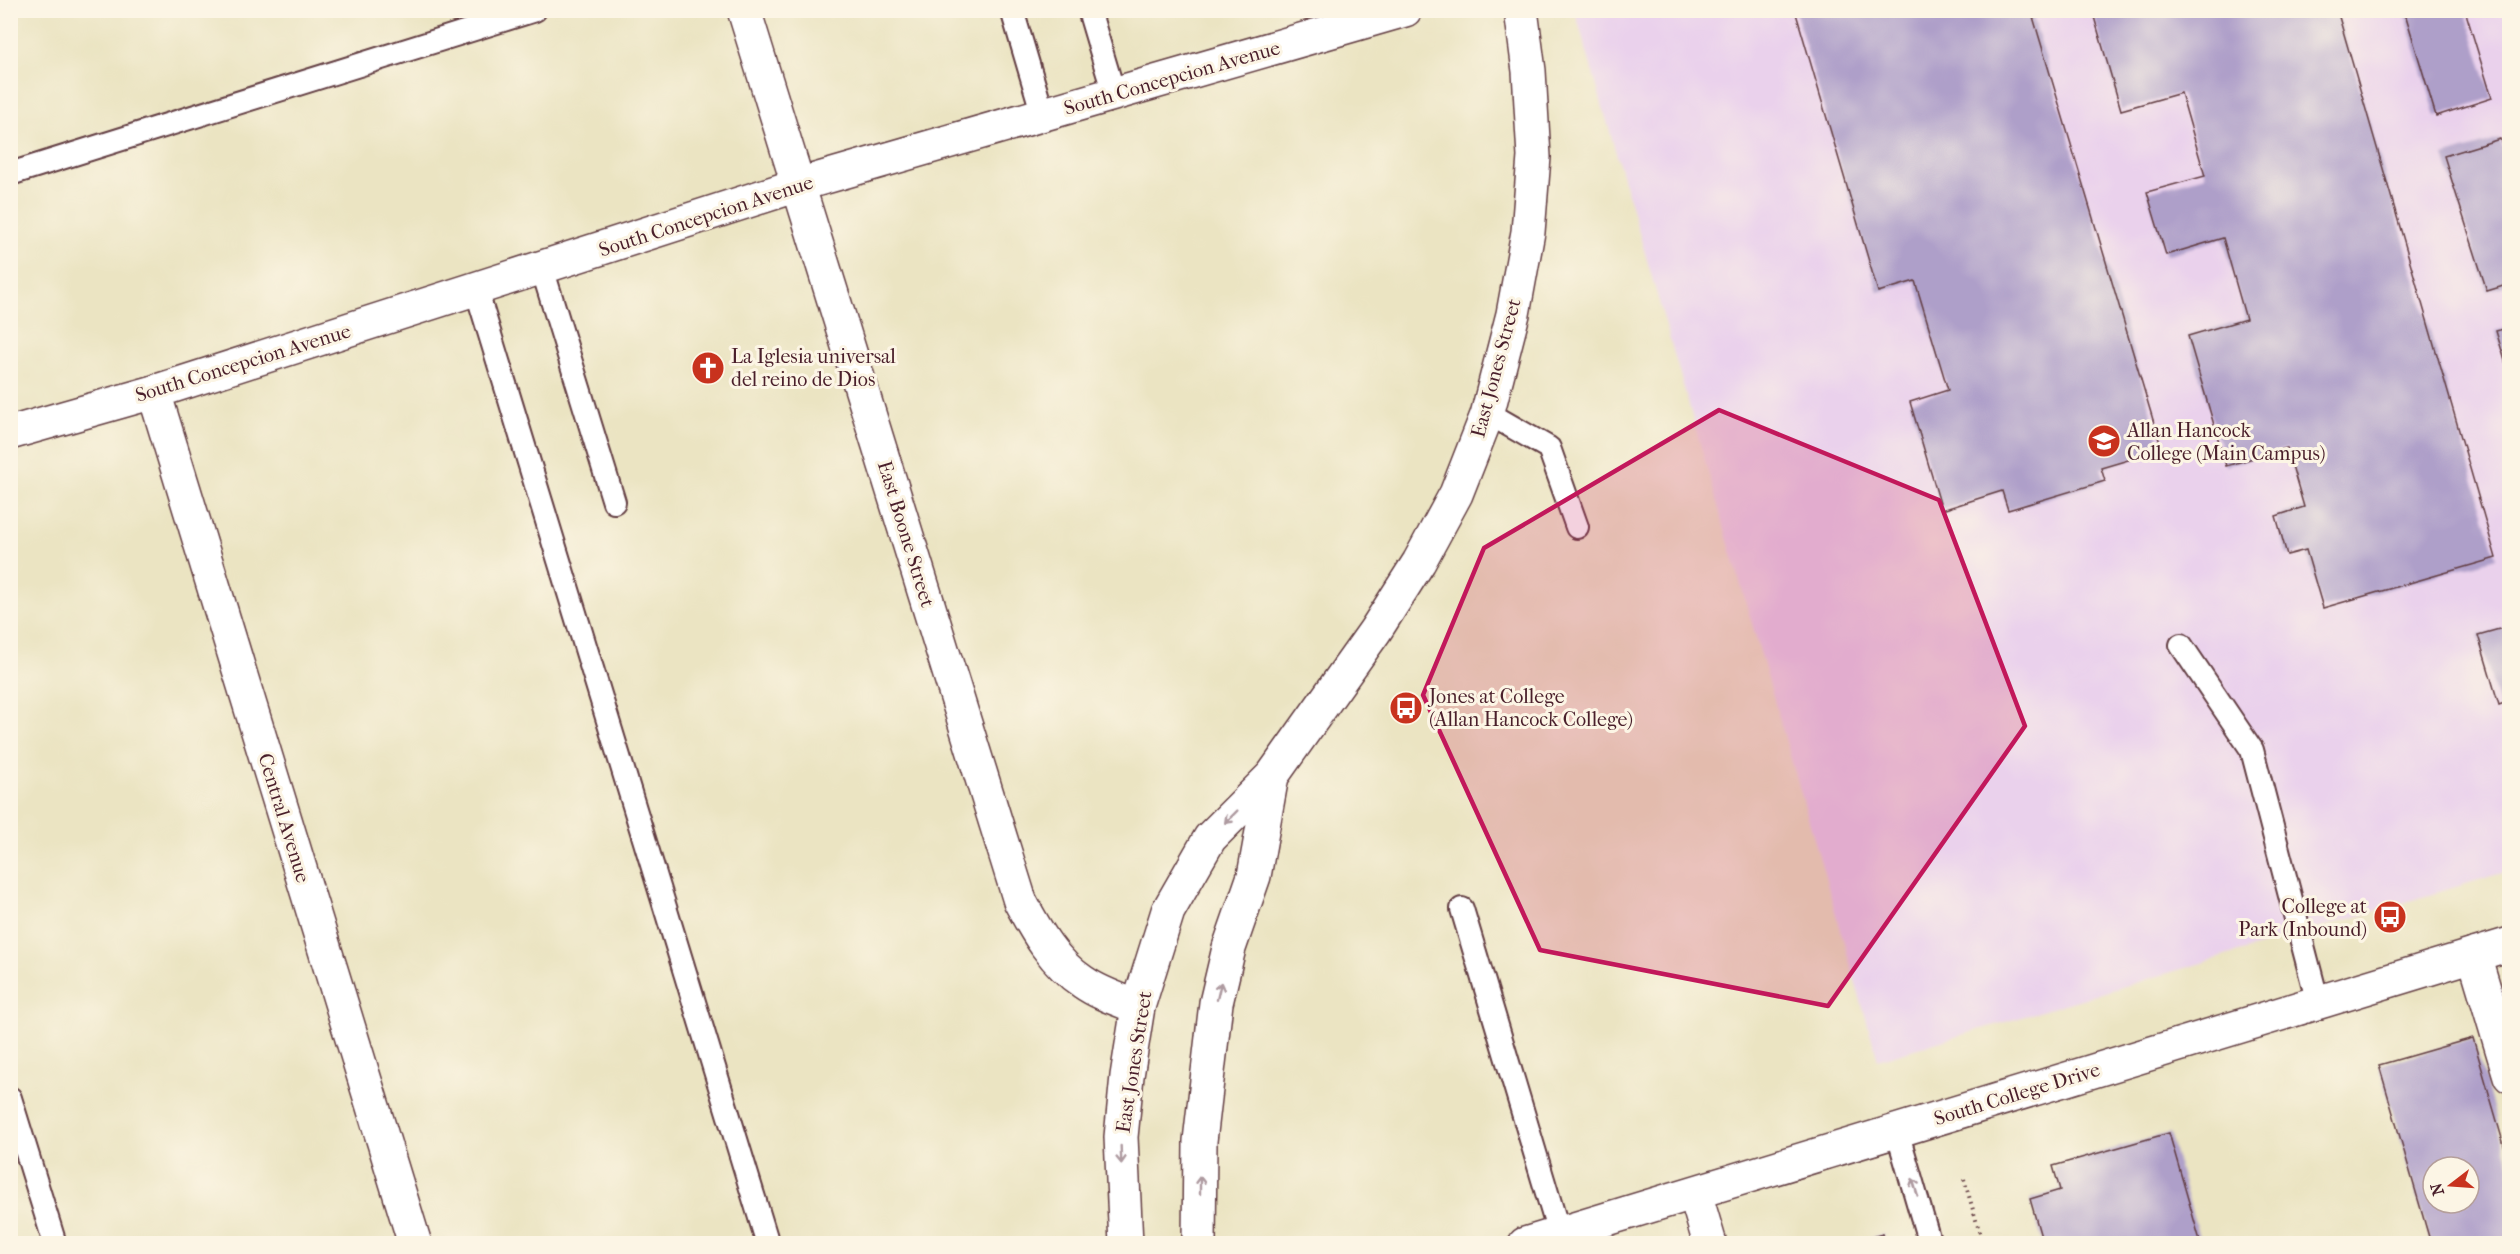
<svg xmlns="http://www.w3.org/2000/svg" width="2520" height="1254" font-family="'IM FELL French Canon',serif">
	<rect width="100%" height="100%" fill="#fcf5e5"/>
	<filter id="ink" filterUnits="userSpaceOnUse"><feTurbulence type="fractalNoise" baseFrequency=".0167" numOctaves="2"/><feDisplacementMap in="SourceGraphic" scale="12" xChannelSelector="R" yChannelSelector="G"/><feConvolveMatrix kernelMatrix="1 2 1 2 8 2 1 2 1" color-interpolation-filters="sRGB"/></filter>
	<filter id="wash" filterUnits="userSpaceOnUse"><feTurbulence type="fractalNoise" baseFrequency=".008" numOctaves="4" result="noise"/><feDisplacementMap in="SourceGraphic" scale="24" xChannelSelector="R" yChannelSelector="G"/><feGaussianBlur stdDeviation="1.35" result="paint"/><feColorMatrix in="noise" values="0 0 0 0 0 0 0 0 0 0 0 0 0 0 0 0 0 1.4 0 .05"/><feComposite in="paint" operator="in"/></filter>
	<g filter="url(#wash)">
		<rect width="100%" height="100%" fill="#ebe4c2"/>
		<path fill="#ead1ec" d="M 1575,11 L 2509,11 L 2509,871 L 1878,1060 Z"/>
		<g id="blocks">
			<path fill="#ae9fc9" fill-rule="evenodd" d="M 1795,10 L 2031,10 L 2162,450 L 2101,468 L 2105,481 L 2008,510 L 2002,491 L 1942,510 L 1910,402 L 1948,390 L 1915,281 L 1878,292 Z
				M 2092,10 L 2337,10 L 2496,558 L 2323,608 L 2306,550 L 2287,555 L 2276,516 L 2304,507 L 2287,448 L 2226,466 L 2188,336 L 2246,319 L 2223,238 L 2166,255 L 2147,192 L 2205,176 L 2181,93 L 2121,110 Z
				M 2404,10 L 2465,10 L 2492,98 L 2436,116 Z
				M 2500,139 L 2510,169 L 2510,284 L 2487,291 L 2444,156 Z
				M 2510,327 L 2510,374 L 2509,374 L 2496,331 Z
				M 2510,626 L 2510,701 L 2499,705 L 2478,635 Z
				M 2473,1038 L 2510,1166 L 2510,1244 L 2431,1244 L 2379,1065 ZM 2433,1167 L 2469,1167 L 2469,1203 L 2433,1203 Z
				M 2169,1133 L 2201,1244 L 2043,1244 L 2030,1199 L 2060,1190 L 2053,1166 Z
				M 1883,1234 L 1886,1244 L 1850,1244 L 1850,1243 Z"/>
		</g>
	</g>
	<g filter="url(#ink)">
		<use href="#blocks" fill-opacity="0" stroke="#623d42" stroke-width="1.5"/>
		<g fill="none" stroke-linecap="round" stroke-linejoin="round">
			<g stroke="#623d42" stroke-width="26">
				<path id="lane" d="M 1012,10 L 1043,115
					M 1089,10 L 1114,94
					M 10,174 L 535,10
					M 542,268 L 614,502
					M 476,289 L 768,1244
					M 1488,413 L 1549,448 L 1577,527
					M 2181,645 L 2252,750 L 2318,1003
					M 1462,909 L 1559,1233
					M 10,1098 L 55,1244
					M 1897,1131 L 1930,1244"/>
			</g>
			<g stroke="#623d42" stroke-width="36">
				<path id="street" d="M 744,10 L 1020,901 C 1036,931 1054,963 1083,982 C 1100,994 1120,1000 1138,1007
					M 154,392 L 415,1244
					M 10,433 L 154,392 L 798,185 L 1405,10
					M 2474,955 L 2510,1076
					M 1695,1193 L 1710,1244"/>
			</g>
			<g stroke="#623d42" stroke-width="36">
				<path id="secondary" d="M 1126,1244 L 1121,1137 L 1127,1076 L 1138,1007 L 1168,911 L 1210,838 L 1272,776 L 1375,631 L 1419,562 L 1456,494 L 1487,415 L 1513,314 L 1528,232 L 1534,157 L 1529,71 L 1521,10
					M 1199,1244 L 1200,1141 L 1216,1003 L 1229,948 L 1254,876 L 1272,776
					M 1525,1244 L 2510,944"/>
			</g>
			<path stroke="#623d42" stroke-width="4" stroke-dasharray="1.5 4.5" stroke-linecap="butt" d="M 1964,1179 L 1983,1244"/>
			<use href="#lane" stroke="#fff" stroke-width="22"/>
			<use href="#street" stroke="#fff" stroke-width="33"/>
			<use href="#secondary" stroke="#fff" stroke-width="33"/>
		</g>
		<defs><path id="oneway-shaft" d="M-6 0H5M1.5-3L5.5 0L1.5 3" fill="none" stroke-width="1.6" stroke-linecap="round" stroke-linejoin="round" transform="scale(1.5)"/></defs>
		<g stroke="#ae9aa0">
			<use href="#oneway-shaft" transform="translate(1231 817) rotate(135)"/>
			<use href="#oneway-shaft" transform="translate(1219 991) rotate(-77)"/>
			<use href="#oneway-shaft" transform="translate(1121 1155) rotate(88)"/>
			<use href="#oneway-shaft" transform="translate(1200 1185) rotate(-90)"/>
			<use href="#oneway-shaft" transform="translate(1915 1187) rotate(-107)"/>
		</g>
	</g>
	<path fill="#c2185b" fill-opacity="0.2" stroke="#c2185b" stroke-width="4.5" stroke-linejoin="round" d="M 1719,410 L 1939,500 L 2025,726 L 1828,1006 L 1540,950 L 1423,695 L 1484,548 Z"/>
	<defs>
		<g id="church-disc" transform="scale(1.725)"><circle r="9.5" fill="#c8321e" stroke="#fcf5e5"/><path d="M-1.2-6h2.4v3.5h3.3v2.4h-3.3V6h-2.4V-.1h-3.3v-2.4h3.3Z" fill="#fff"/></g>
		<g id="university-disc" transform="scale(1.725)"><circle r="9.5" fill="#c8321e" stroke="#fcf5e5"/><path d="M0-5L7-2L0 1L-7-2ZM-4 1L0 2.5L4 1V4Q0 6-4 4Z" fill="#fff"/></g>
		<g id="bus-disc" transform="scale(1.725)"><circle r="9.5" fill="#c8321e" stroke="#fcf5e5"/><path d="M-5-6H5V4H4V6H2V4H-2V6H-4V4H-5ZM-3.5-4V0h7V-4ZM-3.5 1.2v1.5H-2V1.2ZM2 1.2v1.5H3.5V1.2Z" fill="#fff"/></g>
	</defs>
	<g fill-rule="evenodd">
		<use href="#church-disc" x="708" y="368"/>
		<use href="#university-disc" x="2104" y="441"/>
		<use href="#bus-disc" x="1406" y="708"/>
		<use href="#bus-disc" x="2390" y="917"/>
	</g>
	<g text-anchor="middle" dominant-baseline="central" stroke-width="6" stroke-linejoin="round" paint-order="stroke">
		<g font-size="20" fill="#4a1f2b" stroke="#fcf5e5">
			<text transform="translate(1172 78) rotate(-16)">South Concepcion Avenue</text>
			<text transform="translate(706 216) rotate(-18)">South Concepcion Avenue</text>
			<text transform="translate(243 363) rotate(-17)">South Concepcion Avenue</text>
			<text transform="translate(1496 368) rotate(-75)">East Jones Street</text>
			<text transform="translate(906 534) rotate(73)">East Boone Street</text>
			<text transform="translate(284 818) rotate(73)">Central Avenue</text>
			<text transform="translate(1134 1062) rotate(-81)">East Jones Street</text>
			<text transform="translate(2017 1094) rotate(-17)">South College Drive</text>
		</g>
		<g font-size="20" fill="#4a1f2b" stroke="#fcf5e5" text-anchor="start">
			<text x="731" y="356">La Iglesia universal<tspan x="731" dy="23">del reino de Dios</tspan></text>
			<text x="2127" y="430">Allan Hancock<tspan x="2127" dy="23">College (Main Campus)</tspan></text>
			<text x="1429" y="696">Jones at College<tspan x="1429" dy="23">(Allan Hancock College)</tspan></text>
			<text x="2367" y="906" text-anchor="end">College at<tspan x="2367" dy="23">Park (Inbound)</tspan></text>
		</g>
	</g>
	<rect width="2520" height="1254" fill="none" stroke="#fcf5e5" stroke-width="36"/>
	<g transform="translate(2451 1185) rotate(253)"><circle r="28" fill="#fcf5e5" stroke="#b59f9b" stroke-width="1.5"/>
	<path d="M0-4.5L10 22L0 15L-10 22Z" fill="#c8321e"/>
	<text y="-9" font-size="16" font-weight="bold" text-anchor="middle" fill="#4a1f2b">N</text>
	</g>
</svg>
